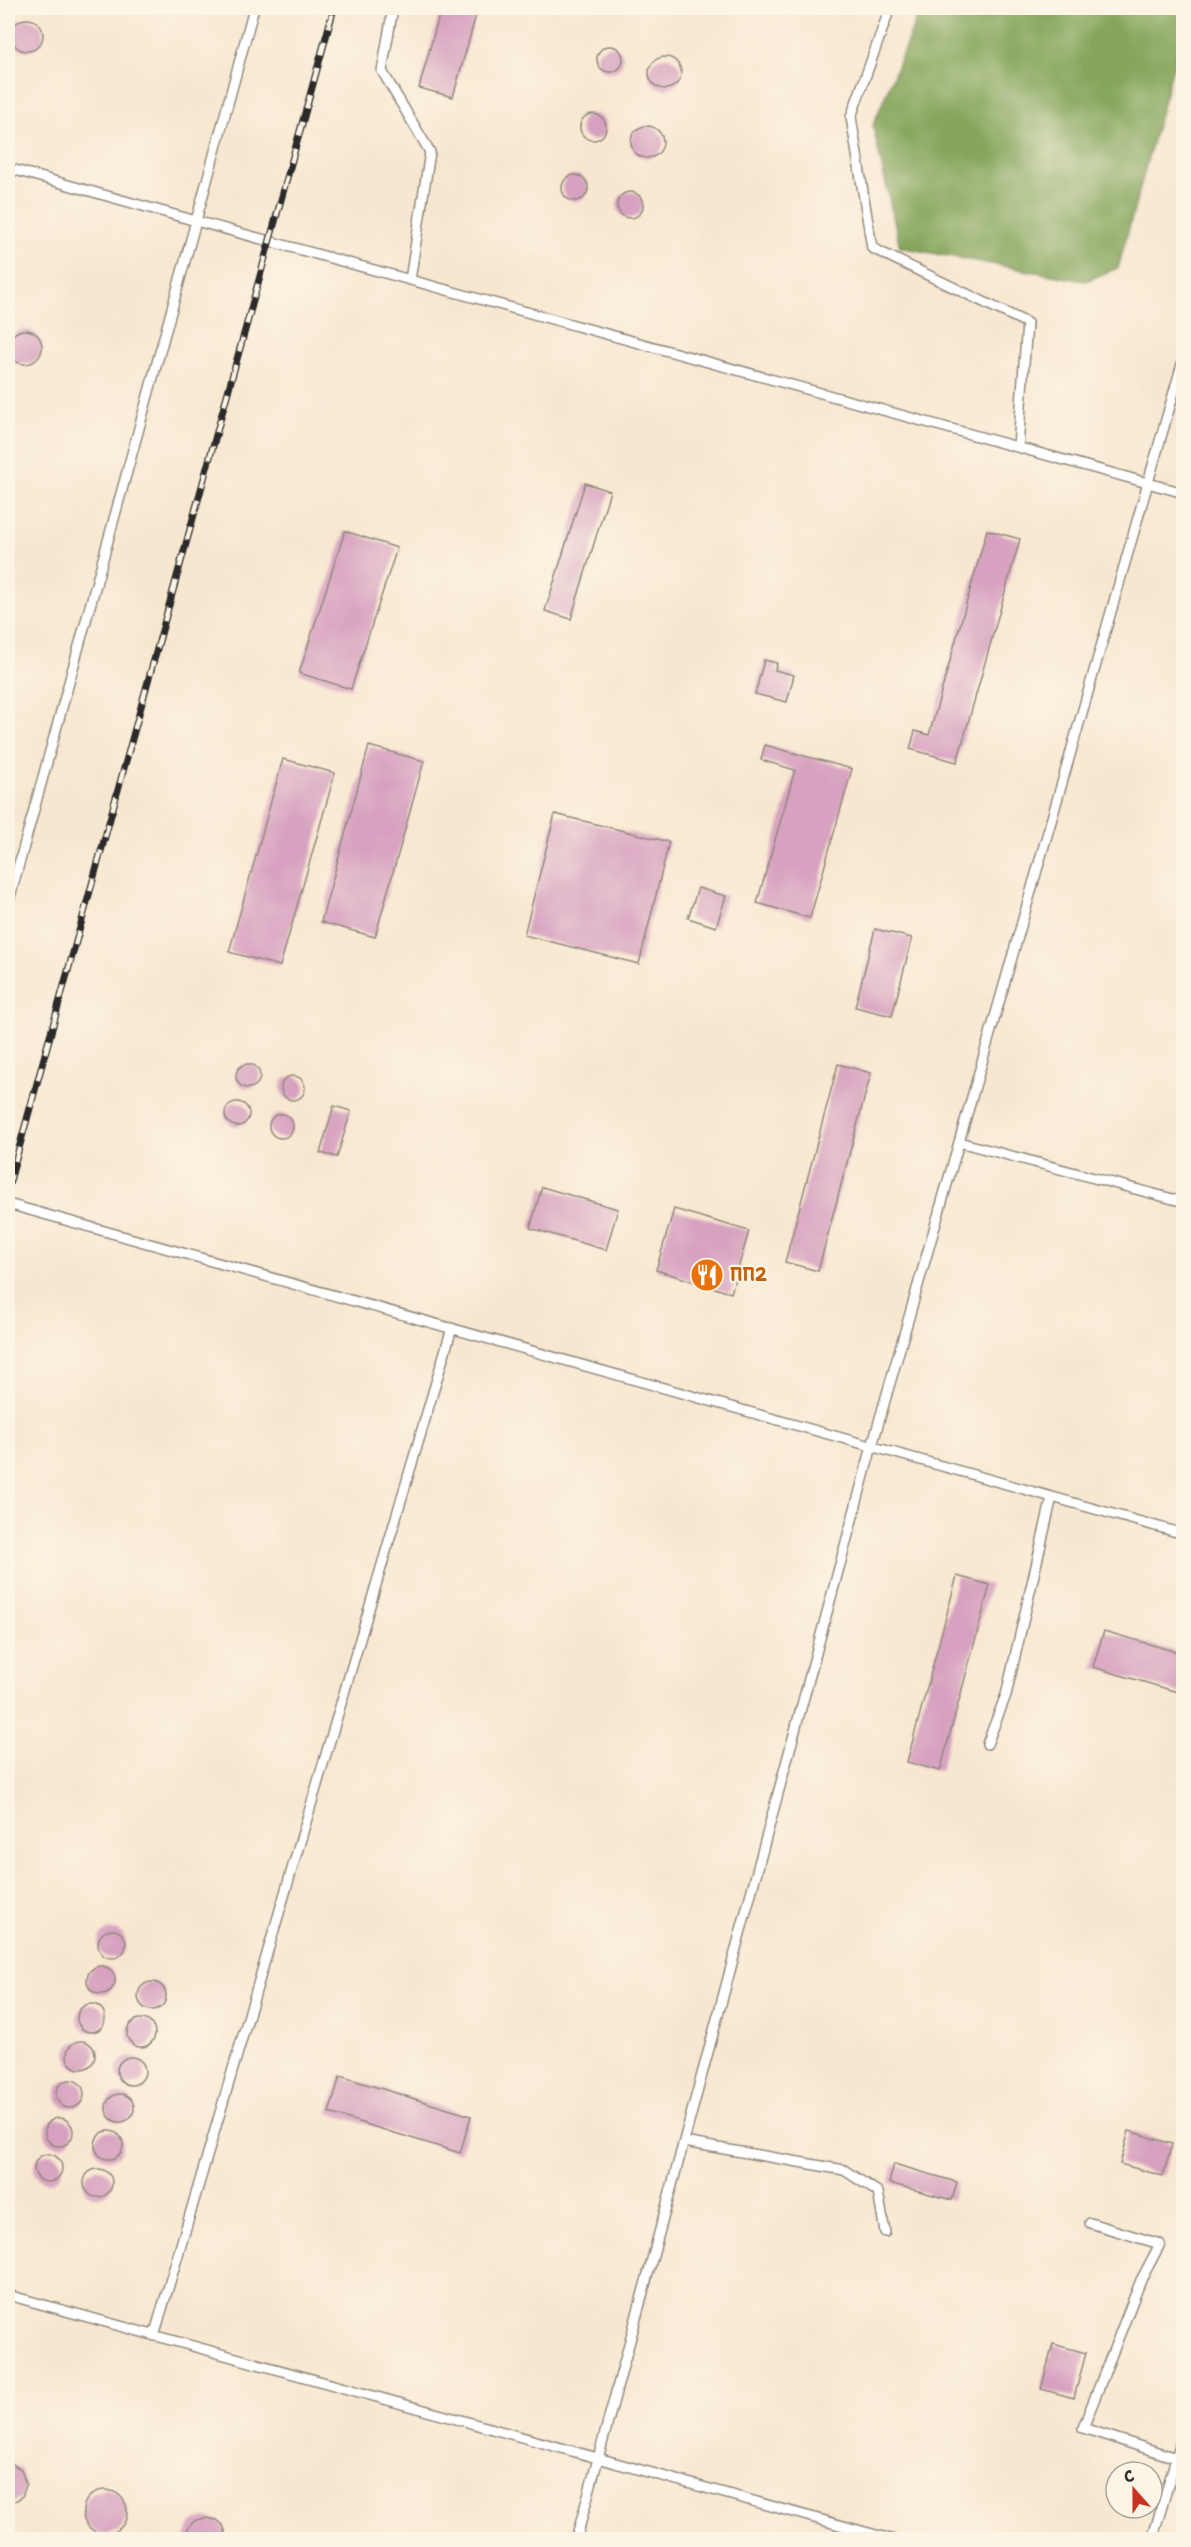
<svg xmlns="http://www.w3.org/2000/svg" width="1191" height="2547" font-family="'Shantell Sans',sans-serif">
	<rect width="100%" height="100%" fill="#fcf5e5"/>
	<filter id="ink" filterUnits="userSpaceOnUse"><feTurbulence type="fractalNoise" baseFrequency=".0167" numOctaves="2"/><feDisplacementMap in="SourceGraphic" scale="12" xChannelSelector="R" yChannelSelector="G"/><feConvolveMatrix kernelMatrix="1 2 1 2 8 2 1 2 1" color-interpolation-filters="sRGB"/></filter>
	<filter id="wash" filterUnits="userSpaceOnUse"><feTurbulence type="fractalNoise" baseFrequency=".008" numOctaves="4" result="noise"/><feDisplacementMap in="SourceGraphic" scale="24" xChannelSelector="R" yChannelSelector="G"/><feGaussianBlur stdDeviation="1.35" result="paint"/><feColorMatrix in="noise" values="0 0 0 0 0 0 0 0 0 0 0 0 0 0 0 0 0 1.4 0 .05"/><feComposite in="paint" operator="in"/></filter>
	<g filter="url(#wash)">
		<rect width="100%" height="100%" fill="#f8e7d0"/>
		<path fill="#85a65b" stroke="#586843" stroke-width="1.5" d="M 921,8 L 1183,8 L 1183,30 L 1118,268 L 1085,281 L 900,247 L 873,126 Z"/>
		<g id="blocks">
			<path fill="#d7a1c0" d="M 441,8 L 478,8 L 453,97 L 419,88 Z
				M11 35a16 16 0 1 1 32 0a16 16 0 1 1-32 0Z
				M597 59a13 13 0 1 1 26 0a13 13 0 1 1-26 0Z
				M649 73a16 16 0 1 1 32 0a16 16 0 1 1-32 0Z
				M580 127a13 13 0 1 1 26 0a13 13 0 1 1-26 0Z
				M631 142a16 16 0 1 1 32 0a16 16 0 1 1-32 0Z
				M562 188a13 13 0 1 1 26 0a13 13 0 1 1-26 0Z
				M617 205a13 13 0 1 1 26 0a13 13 0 1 1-26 0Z
				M8 347a17 17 0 1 1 34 0a17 17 0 1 1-34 0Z
				M 585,483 L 610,491 L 571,619 L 545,611 Z
				M 987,530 L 1020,539 L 957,762 L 910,749 L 915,731 L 929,735 Z
				M 345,531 L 397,548 L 351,689 L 299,673 Z
				M 764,660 L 777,663 L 775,670 L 794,675 L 787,702 L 755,694 Z
				M 765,745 L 852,769 L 810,918 L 757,903 L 795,770 L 761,760 Z
				M 369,746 L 424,761 L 375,937 L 321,922 Z
				M 283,759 L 335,773 L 280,966 L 229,952 Z
				M 555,814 L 669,842 L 639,964 L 524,935 Z
				M 698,888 L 726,896 L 716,927 L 688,918 Z
				M 875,929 L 912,938 L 892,1016 L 855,1007 Z
				M236 1076a12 12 0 1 1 24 0a12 12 0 1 1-24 0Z
				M 838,1064 L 871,1073 L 818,1271 L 785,1262 Z
				M281 1088a12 12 0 1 1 24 0a12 12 0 1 1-24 0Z
				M225 1114a12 12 0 1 1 24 0a12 12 0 1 1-24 0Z
				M 334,1106 L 351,1111 L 337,1157 L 320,1153 Z
				M269 1126a12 12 0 1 1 24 0a12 12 0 1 1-24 0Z
				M 542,1187 L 618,1209 L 606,1250 L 530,1228 Z
				M 674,1209 L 749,1231 L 731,1293 L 656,1270 Z
				M 957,1576 L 990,1585 L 940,1771 L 907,1762 Z
				M 1104,1631 L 1184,1654 L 1184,1694 L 1093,1667 Z
				M98 1944a14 14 0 1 1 28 0a14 14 0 1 1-28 0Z
				M87 1980a14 14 0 1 1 28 0a14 14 0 1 1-28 0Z
				M138 1996a14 14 0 1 1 28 0a14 14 0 1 1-28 0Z
				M77 2018a14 14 0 1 1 28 0a14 14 0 1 1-28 0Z
				M127 2033a14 14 0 1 1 28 0a14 14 0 1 1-28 0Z
				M67 2055a14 14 0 1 1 28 0a14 14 0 1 1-28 0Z
				M117 2071a14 14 0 1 1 28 0a14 14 0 1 1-28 0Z
				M 340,2076 L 471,2116 L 460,2153 L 329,2113 Z
				M56 2094a14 14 0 1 1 28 0a14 14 0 1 1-28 0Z
				M106 2108a14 14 0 1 1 28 0a14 14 0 1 1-28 0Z
				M45 2132a14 14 0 1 1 28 0a14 14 0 1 1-28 0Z
				M95 2145a14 14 0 1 1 28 0a14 14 0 1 1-28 0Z
				M 1129,2131 L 1172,2144 L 1163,2176 L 1120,2164 Z
				M34 2168a14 14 0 1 1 28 0a14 14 0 1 1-28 0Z
				M 894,2164 L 957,2182 L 952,2200 L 889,2183 Z
				M84 2183a14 14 0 1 1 28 0a14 14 0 1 1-28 0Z
				M 1053,2344 L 1086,2353 L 1074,2398 L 1041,2389 Z
				M 8,2462 L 21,2469 L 26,2484 L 22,2497 L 8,2505 Z
				M83 2512a22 22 0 1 1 44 0a22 22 0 1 1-44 0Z
				M 206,2518 L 217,2520 L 223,2525 L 228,2540 L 184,2540 L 190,2525 L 196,2520 Z"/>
		</g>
	</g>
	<g filter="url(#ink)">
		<use href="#blocks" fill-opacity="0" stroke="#92897e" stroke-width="1.5"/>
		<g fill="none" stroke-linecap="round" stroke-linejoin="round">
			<g stroke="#92897e" stroke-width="12">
				<path id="lane" d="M 254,8 L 196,221 L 1184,493
					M 393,8 L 382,71 L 430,152 L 410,280
					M 890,8 L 851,117 L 872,248 L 1027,323 L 1018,447
					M 8,168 L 196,221 L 8,904
					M 959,1142 L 1184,1202
					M 8,1204 L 1184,1534
					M 987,1744 L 1006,1695 L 1052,1497
					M 684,2142 L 844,2170 L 878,2192 L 885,2232
					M 1090,2223 L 1160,2244 L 1141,2280 L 1083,2428 L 1176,2458
					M 8,2295 L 894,2540
					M 154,2336 L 452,1328
					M 576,2540 L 872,1446 L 1184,357
					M 1152,2540 L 1184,2431"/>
			</g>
			<use href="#lane" stroke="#fff" stroke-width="9"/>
			<g stroke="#2b2b2b" stroke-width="7">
				<path id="rail" d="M 8,1188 L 334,8"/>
			</g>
			<use href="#rail" stroke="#fcf5e5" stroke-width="4.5" stroke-dasharray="14" stroke-linecap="butt"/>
		</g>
	</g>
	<defs>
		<g id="restaurant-disc" transform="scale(1.725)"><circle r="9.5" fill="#e8710a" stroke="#fcf5e5"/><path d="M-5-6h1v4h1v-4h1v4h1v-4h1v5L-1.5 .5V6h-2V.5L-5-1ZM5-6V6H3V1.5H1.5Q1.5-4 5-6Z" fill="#fff"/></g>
	</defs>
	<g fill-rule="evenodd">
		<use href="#restaurant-disc" x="707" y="1275"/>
	</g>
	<g text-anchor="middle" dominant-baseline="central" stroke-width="4.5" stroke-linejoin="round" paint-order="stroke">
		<g font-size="18" font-weight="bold" fill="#c56008" stroke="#fcf5e5" text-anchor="start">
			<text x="730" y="1275">ПП2</text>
		</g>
	</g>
	<rect width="1191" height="2547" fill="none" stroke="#fcf5e5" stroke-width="30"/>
	<g transform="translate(1134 2490) rotate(339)"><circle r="28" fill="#fcf5e5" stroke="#a8a49b" stroke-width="1.5"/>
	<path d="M0-4.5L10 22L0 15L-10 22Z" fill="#c8321e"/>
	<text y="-9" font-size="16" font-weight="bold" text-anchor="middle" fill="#2b2b2b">С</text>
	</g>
</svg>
